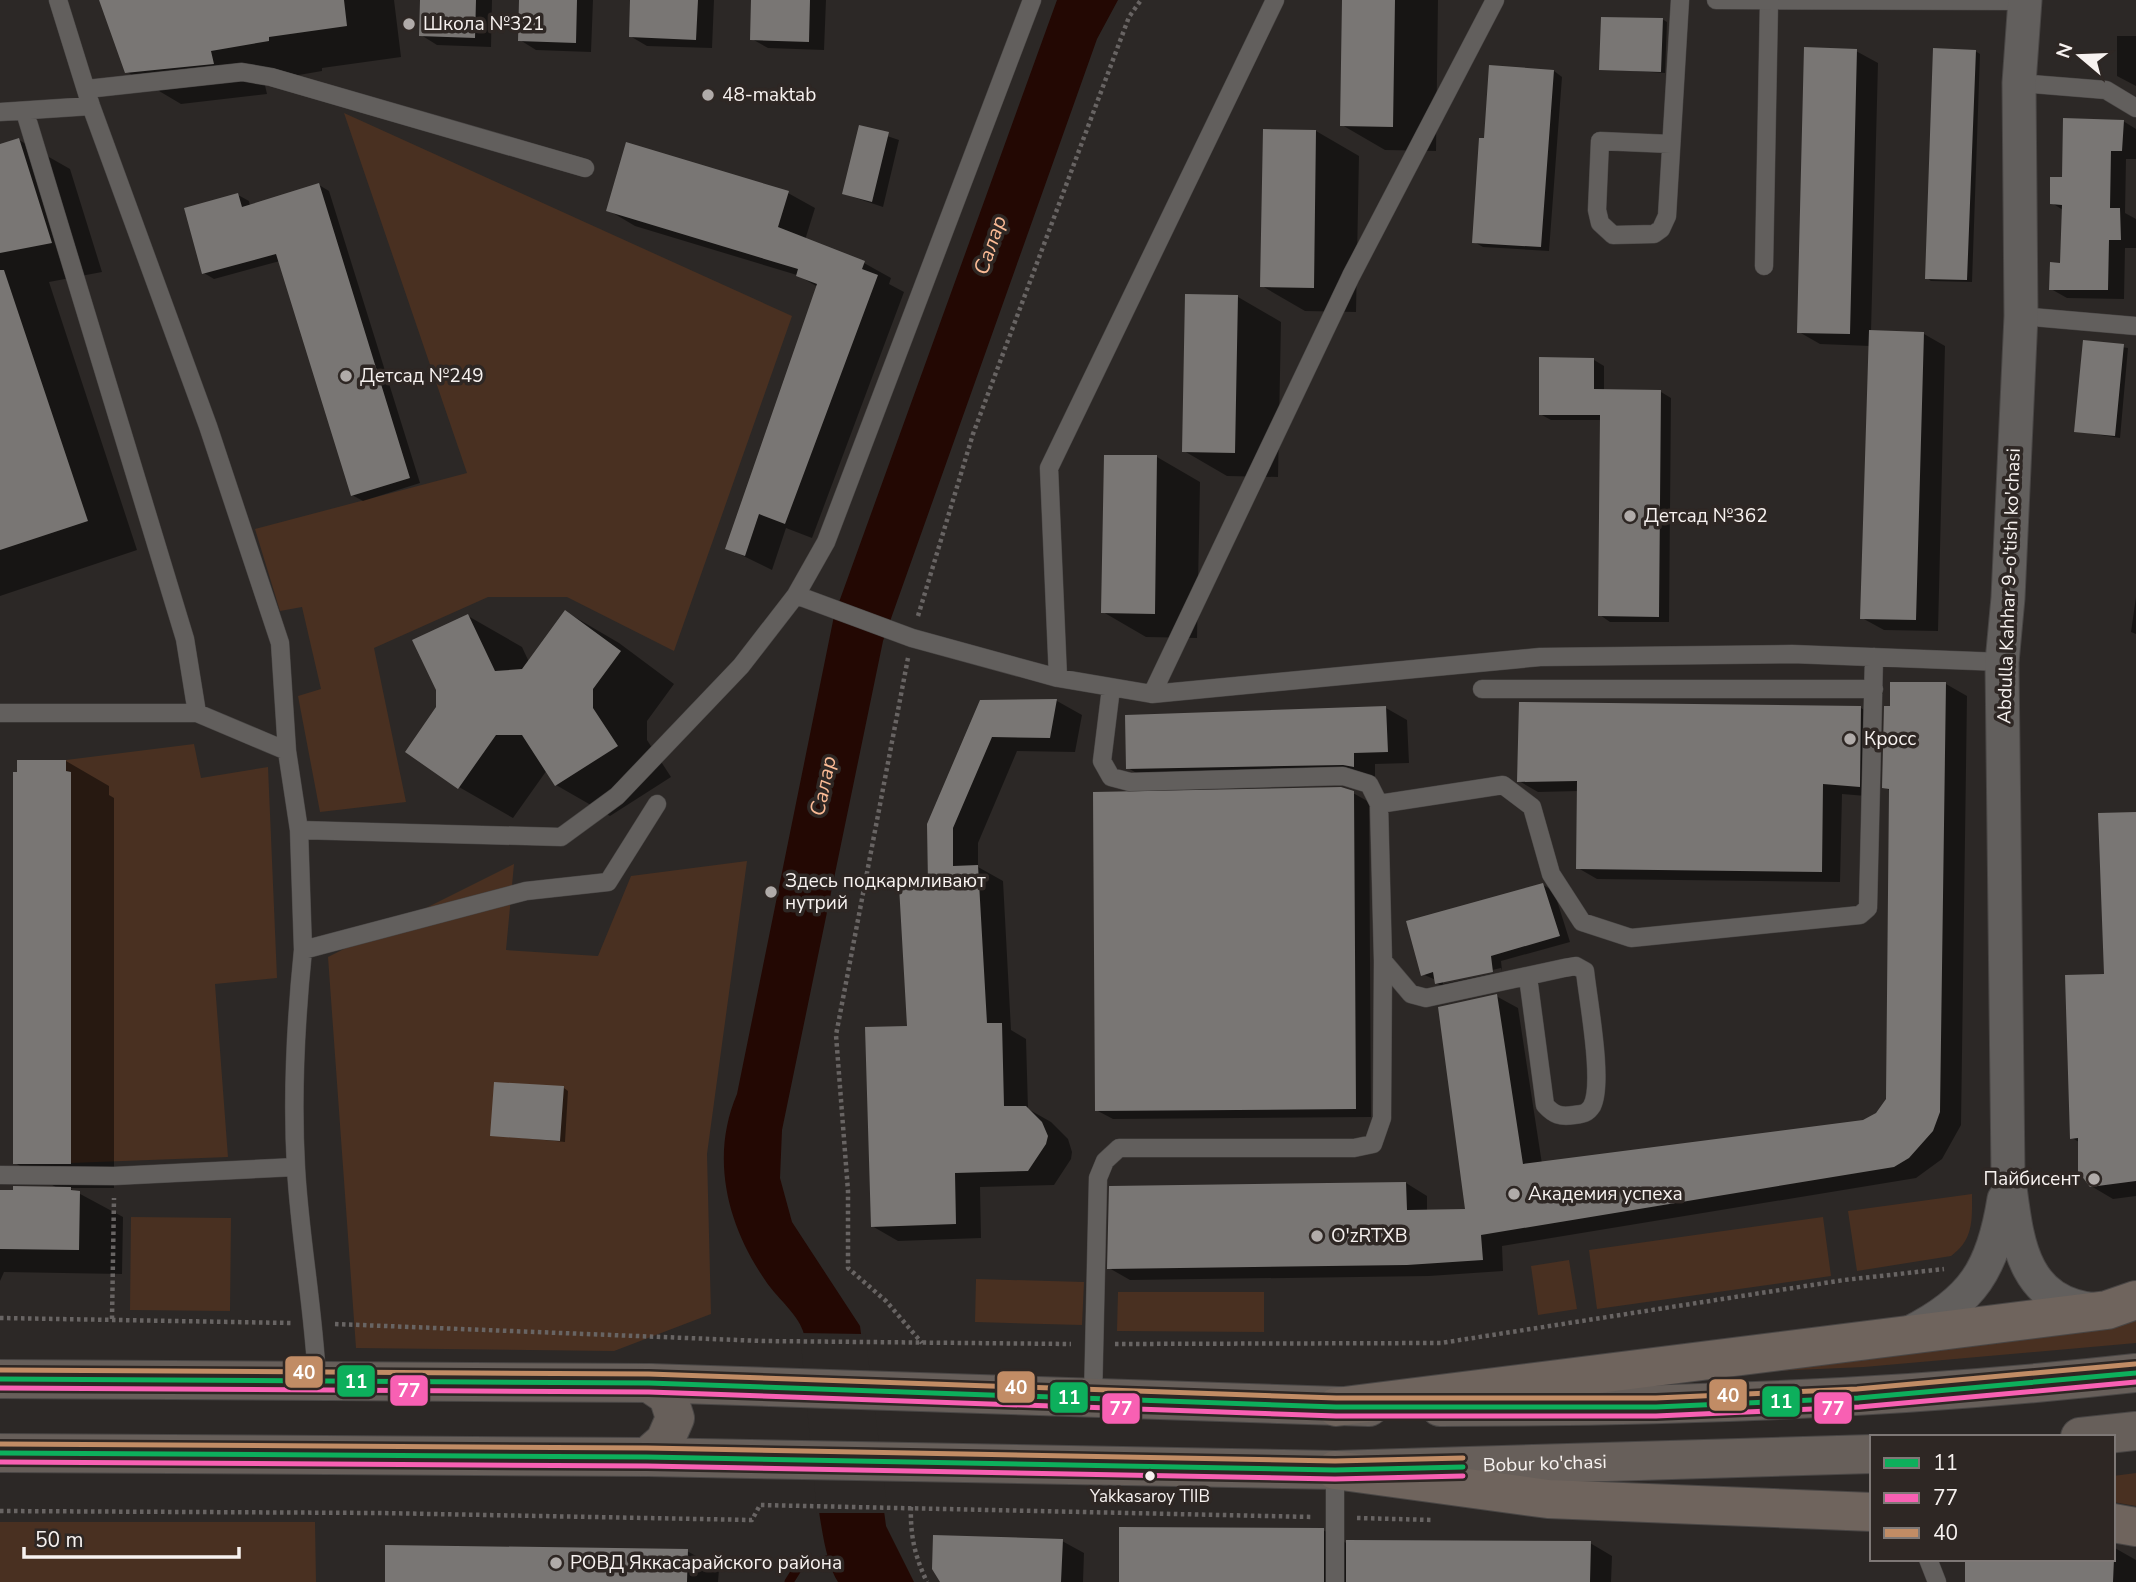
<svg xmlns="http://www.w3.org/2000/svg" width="2136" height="1582" font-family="'Nunito Sans',sans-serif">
	<rect width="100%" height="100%" fill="#2c2826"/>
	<path fill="#493021" d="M 344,113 L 792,316 L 674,651 L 567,597 L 488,597 L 374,648 L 406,802 L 320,812 L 298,696 L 321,689 L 302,607 L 280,611 L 255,529 L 467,473 Z
		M 194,744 L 201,778 L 268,767 L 277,978 L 215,984 L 228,1157 L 71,1163 L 71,772 L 66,771 L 66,760 Z
		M 747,861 L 707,1154 L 711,1314 L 614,1351 L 356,1348 L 328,957 L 514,864 L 506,950 L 598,956 L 631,876 Z
		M 1972,1194 C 1972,1219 1974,1240 1951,1256 L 1857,1271 L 1848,1211 Z
		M 131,1217 L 231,1218 L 230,1311 L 130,1310 Z
		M 1823,1217 L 1831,1276 L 1597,1309 L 1589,1250 Z
		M 1569,1260 L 1577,1309 L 1538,1315 L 1531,1266 Z
		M 976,1279 L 1084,1282 L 1082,1325 L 975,1322 Z
		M 1118,1292 L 1264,1292 L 1264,1332 L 1117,1331 Z
		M 2136,1318 L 2136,1343 L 1864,1367 L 1774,1371 L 2112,1326 Z
		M 2136,1473 L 2136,1506 L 2113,1502 L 2113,1476 Z
		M 0,1522 L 315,1522 L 316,1582 L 0,1582 Z"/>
	<path fill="#230803" d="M 1057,0 L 1118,0 L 1097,39 L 883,641 L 782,1130 L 780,1178 L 792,1222 L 860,1326 L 886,1526 L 914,1582 L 838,1582 C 815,1548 812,1420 807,1373 C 806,1360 807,1343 803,1331 C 797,1313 775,1296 765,1280 C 727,1225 710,1157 737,1094 L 834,616 Z"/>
	<path fill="#2c2826" d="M 800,1333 L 865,1334 L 888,1513 L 817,1513 Z"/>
	<path fill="#0007" d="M 102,0 L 394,0 L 401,57 L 322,68 L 322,71 L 264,81 L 267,94 L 181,104 L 127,72 Z
		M 422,0 L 492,0 L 491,47 L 437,45 L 421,35 Z
		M 521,0 L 593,0 L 591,52 L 536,50 L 520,40 Z
		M 632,0 L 714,0 L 712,48 L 647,46 L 630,36 Z
		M 753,0 L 826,0 L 824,50 L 768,48 L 752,39 Z
		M 1344,0 L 1438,0 L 1436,151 L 1385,150 L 1342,125 Z
		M 1662,19 L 1667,22 L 1665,73 L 1601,69 Z
		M 2117,36 L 2136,36 L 2136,86 L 2117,76 Z
		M 1856,51 L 1878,63 L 1871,332 L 1924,334 L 1945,346 L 1938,631 L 1884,630 L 1862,618 L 1870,346 L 1820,344 L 1799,332 Z
		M 1975,51 L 1980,54 L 1972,282 L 1931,281 L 1927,278 Z
		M 1554,71 L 1562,77 L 1549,251 L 1483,247 L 1474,242 L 1486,140 Z
		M 2123,121 L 2136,129 L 2136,159 L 2126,159 L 2125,213 L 2136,219 L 2136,248 L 2125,248 L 2124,299 L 2067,298 L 2051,289 L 2062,264 L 2063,210 L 2052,203 L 2064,179 Z
		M 860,127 L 899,140 L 883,207 L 844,194 Z
		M 1316,131 L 1359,156 L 1356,312 L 1305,311 L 1262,286 Z
		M 19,140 L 70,169 L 102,272 L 49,282 L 137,550 L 0,596 L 0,146 Z
		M 319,185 L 329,191 L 420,483 L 363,501 L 352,495 L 280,261 L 214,279 L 204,273 L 238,195 L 249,201 L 250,206 Z
		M 788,193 L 815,208 L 805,240 L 864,263 L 891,278 L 889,284 L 904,292 L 812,538 L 786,528 L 772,570 L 727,548 L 818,287 L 797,275 L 635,226 L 608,210 Z
		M 1238,297 L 1281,322 L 1278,477 L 1227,476 L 1184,451 Z
		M 2085,342 L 2128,348 L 2120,438 L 2075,431 Z
		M 1594,360 L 1604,366 L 1604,391 L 1661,392 L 1671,398 L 1669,622 L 1610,622 L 1600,615 L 1602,420 L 1551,420 L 1540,414 Z
		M 1157,457 L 1200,482 L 1197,638 L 1146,637 L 1103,612 Z
		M 2136,597 L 2136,634 L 2131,632 Z
		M 566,612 L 619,643 L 674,684 L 647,721 L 647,740 L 671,777 L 610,816 L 556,785 L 547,770 L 513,818 L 459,787 L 438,708 L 468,616 L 522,647 L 529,662 Z
		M 1946,684 L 1967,696 L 1961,1125 L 1942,1159 L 1916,1178 L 1502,1246 L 1503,1271 L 1429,1276 L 1130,1280 L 1109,1268 L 1406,1183 L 1427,1196 L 1427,1211 L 1467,1211 L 1496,996 L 1518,1008 L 1542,1164 L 1863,1122 L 1877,1114 L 1887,1099 L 1891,791 L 1884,787 Z
		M 1057,701 L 1082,715 L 1075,752 L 1017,751 L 978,843 L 978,867 L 1003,881 L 1011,1030 L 1026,1039 L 1028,1109 L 1051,1122 L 1068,1139 L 1072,1152 L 1071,1159 L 1054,1185 L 980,1187 L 981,1238 L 898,1241 L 872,1226 L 909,1028 L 930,886 L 981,702 Z
		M 1521,704 L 1861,708 L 1880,719 L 1878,797 L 1842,794 L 1840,882 L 1597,879 L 1578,868 L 1579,791 L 1538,792 L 1519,781 Z
		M 1386,708 L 1407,720 L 1409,763 L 1375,764 L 1375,778 L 1150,781 L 1128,768 Z
		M 66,761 L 109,786 L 109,795 L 114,798 L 114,1188 L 69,1188 L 123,1217 L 122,1274 L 4,1272 L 0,1281 L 0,1191 L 59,1189 L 15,1163 L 19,774 Z
		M 1353,793 L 1369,802 L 1371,1117 L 1113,1119 L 1096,1110 Z
		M 2136,814 L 2136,1196 L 2113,1199 L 2091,1186 L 2079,1142 L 2072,1138 Z
		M 1543,885 L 1554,891 L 1570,942 L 1501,961 L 1502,971 L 1501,968 L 1443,981 L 1443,984 L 1502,972 L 1503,977 L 1447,989 L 1436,983 L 1436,980 L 1422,974 Z
		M 564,1088 L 568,1091 L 565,1142 L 492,1135 Z
		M 1323,1530 L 1348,1544 L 1590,1543 L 1612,1556 L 1611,1582 L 1121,1582 Z
		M 1062,1541 L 1084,1553 L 1083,1582 L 942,1582 Z
		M 2113,1547 L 2136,1560 L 2136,1582 L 1966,1582 L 2113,1559 Z
		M 687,1551 L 719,1569 L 718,1582 L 387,1582 Z"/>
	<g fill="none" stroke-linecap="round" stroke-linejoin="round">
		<path stroke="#230803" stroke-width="9" d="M 789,1582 L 799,1566 L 837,1558"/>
	</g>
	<path fill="#797674" d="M 99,0 L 344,0 L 347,26 L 269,37 L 269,41 L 211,51 L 214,64 L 125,73 Z
		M 420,0 L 476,0 L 475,38 L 419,36 Z
		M 519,0 L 577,0 L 576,43 L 518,41 Z
		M 630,0 L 698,0 L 696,40 L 629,37 Z
		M 751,0 L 810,0 L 809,42 L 750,40 Z
		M 1342,0 L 1395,0 L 1393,127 L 1340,126 Z
		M 1601,17 L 1663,18 L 1661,72 L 1599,70 Z
		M 1804,47 L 1857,49 L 1850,334 L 1797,333 Z
		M 1933,48 L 1976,50 L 1967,280 L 1925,279 Z
		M 1489,65 L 1554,70 L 1541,247 L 1472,243 L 1479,138 L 1484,138 Z
		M 2063,118 L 2124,120 L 2122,151 L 2111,151 L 2110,208 L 2120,208 L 2121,240 L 2109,240 L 2108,290 L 2049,290 L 2050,262 L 2060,263 L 2062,205 L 2050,204 L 2050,177 L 2062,177 Z
		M 859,125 L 889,132 L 872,202 L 842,194 Z
		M 1263,129 L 1316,130 L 1314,288 L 1260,287 Z
		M 19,138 L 52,243 L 0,253 L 0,144 Z
		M 626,142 L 789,191 L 778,227 L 865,261 L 862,269 L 878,275 L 785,524 L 759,514 L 745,556 L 725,549 L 817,284 L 796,276 L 798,269 L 606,211 Z
		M 319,183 L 410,478 L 351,496 L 276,254 L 202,274 L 184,208 L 238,193 L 242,207 Z
		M 0,270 L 4,270 L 88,521 L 0,550 Z
		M 1185,294 L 1238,295 L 1235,453 L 1182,452 Z
		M 1869,330 L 1924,332 L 1916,620 L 1860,619 Z
		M 2083,340 L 2124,344 L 2115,436 L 2074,432 Z
		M 1539,357 L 1594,358 L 1594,389 L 1661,390 L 1659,617 L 1598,616 L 1600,415 L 1539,415 Z
		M 1104,455 L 1157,455 L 1155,614 L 1101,613 Z
		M 565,610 L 621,651 L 593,689 L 593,708 L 618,746 L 555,786 L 522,735 L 496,735 L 458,789 L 405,752 L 436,707 L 436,690 L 412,640 L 468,614 L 495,671 L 522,669 Z
		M 1890,682 L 1946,682 L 1940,1112 L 1933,1131 L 1909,1158 L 1894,1167 L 1481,1235 L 1483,1260 L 1407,1265 L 1107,1269 L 1109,1186 L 1406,1182 L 1407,1210 L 1465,1209 L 1438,1007 L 1497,994 L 1523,1164 L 1863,1120 L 1876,1113 L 1886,1099 L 1889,789 L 1882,788 L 1884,706 L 1890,706 Z
		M 1057,699 L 1050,738 L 992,737 L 953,828 L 953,866 L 978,865 L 987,1023 L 1002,1023 L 1004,1106 L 1026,1106 L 1042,1122 L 1048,1136 L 1046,1144 L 1028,1171 L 955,1173 L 956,1224 L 871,1227 L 865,1027 L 907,1026 L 899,886 L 928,884 L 927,824 L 980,700 Z
		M 1519,702 L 1861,706 L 1860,787 L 1823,784 L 1822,872 L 1576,869 L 1577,781 L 1517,782 Z
		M 1386,706 L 1388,752 L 1354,753 L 1354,767 L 1343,765 L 1126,769 L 1125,715 Z
		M 17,760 L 66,760 L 66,771 L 71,772 L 71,1164 L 13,1164 L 13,772 L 17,772 Z
		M 1341,787 L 1354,791 L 1356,1109 L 1095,1111 L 1093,792 Z
		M 2136,812 L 2136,1181 L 2090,1187 L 2078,1171 L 2078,1138 L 2070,1139 L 2065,975 L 2104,974 L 2098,813 Z
		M 1543,883 L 1560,936 L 1491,956 L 1493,972 L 1435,984 L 1433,972 L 1421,976 L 1406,921 Z
		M 494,1082 L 564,1086 L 560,1141 L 490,1136 Z
		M 13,1186 L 71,1187 L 71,1190 L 80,1191 L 79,1250 L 0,1249 L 0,1190 L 13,1190 Z
		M 1119,1527 L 1324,1528 L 1324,1582 L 1119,1582 Z
		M 933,1535 L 1063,1539 L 1061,1582 L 940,1582 L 932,1569 Z
		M 1346,1540 L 1591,1541 L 1590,1582 L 1346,1582 Z
		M 385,1545 L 688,1549 L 687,1582 L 385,1582 Z
		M 1965,1559 L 2114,1559 L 2113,1582 L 1965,1582 Z"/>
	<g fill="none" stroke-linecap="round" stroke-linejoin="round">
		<g stroke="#494645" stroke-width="19">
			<path id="lane" d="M 58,0 L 91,106 L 208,426 L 280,643 L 287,751 L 299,830 L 303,950
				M 1716,0 L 2025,1
				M 2019,83 L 2106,90 L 2136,108
				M 87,89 L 242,72 L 271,77 L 585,168
				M 0,112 L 91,106
				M 25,112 L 185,639 L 197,713
				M 1671,144 L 1600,141 L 1597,210 L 1600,223 L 1613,235 L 1654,234 L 1661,229 L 1667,216 L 1680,0
				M 1764,266 L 1769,2
				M 2021,316 L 2136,326
				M 796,595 L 912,638 L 1058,678 L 1152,694 L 1540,657 L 1792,654 L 2002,662
				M 1058,678 L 1049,468 L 1275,0
				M 1482,689 L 1874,689
				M 1152,694 L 1351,276 L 1495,0
				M 0,713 L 197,713 L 287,751
				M 1379,804 L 1503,785 L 1532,807 L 1551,874 L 1582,922 L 1631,938 L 1860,915 L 1868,908 L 1874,657
				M 299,830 L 561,837 L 617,796 L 741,666 L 796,595 L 826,542 L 1032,0
				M 1383,961 L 1411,994 L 1426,998 L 1564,968 L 1576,966 L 1585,971 C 1588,1000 1604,1083 1592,1106 C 1587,1114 1582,1114 1574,1115 C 1560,1117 1554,1115 1545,1105 L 1528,977
				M 0,1175 L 114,1176 L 296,1167
				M 317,1381 C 314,1310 300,1240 296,1168 C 292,1099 296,1019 303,950 L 526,891 L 608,882 L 657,804
				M 1093,1399 L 1098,1178 L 1105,1161 L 1119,1148 L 1354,1148 L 1373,1144 L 1382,1118 L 1383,961 L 1379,804 L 1369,784 L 1343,776 L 1130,782 L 1111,777 L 1102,761 L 1111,688
				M 1335,1470 L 1335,1582
				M 1928,1559 L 1937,1582"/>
		</g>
		<g stroke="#494645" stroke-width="35">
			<path id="street" d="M 2025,0 L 2019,83 L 2021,316 L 2008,598 L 2002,662 L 2008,1173 C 2017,1236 2018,1302 2096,1310
				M 1909,1333 C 1973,1301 1993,1269 2004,1199"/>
		</g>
		<g stroke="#494645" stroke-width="40">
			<g id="primary">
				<path d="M 0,1379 L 649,1383 L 1369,1407"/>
				<path d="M 1440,1407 C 1673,1407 1904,1399 2136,1373"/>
				<path d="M 2080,1437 L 2136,1431"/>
				<path id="s1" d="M 0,1453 L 647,1457 L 1335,1470 L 1872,1454"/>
				<path d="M 647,1457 L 665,1441 L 675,1418 L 668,1396 L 649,1383"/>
			</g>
		</g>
		<g stroke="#494645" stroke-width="40">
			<path id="highway" d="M 1336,1407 L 2107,1310 L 2136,1300
				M 1335,1470 L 1548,1499 L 1872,1512
				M 2113,1523 L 2136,1527"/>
		</g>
		<path stroke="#686463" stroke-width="4.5" stroke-dasharray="3.5 3.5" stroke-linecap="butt" d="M 918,616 L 973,434 L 1129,17 L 1141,0
			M 908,658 L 836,1035 L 848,1191 L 848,1268 L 886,1301 L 922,1343
			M 0,1318 L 291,1323
			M 112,1319 L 114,1198
			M 335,1324 L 762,1341 L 1071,1344
			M 1115,1344 L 1441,1343 L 1844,1280 L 1944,1269
			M 911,1507 C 910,1535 915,1557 927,1582
			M 0,1511 L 380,1513 L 752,1520 L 760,1505 L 1313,1517
			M 1357,1518 L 1432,1520"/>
		<use href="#lane" stroke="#625f5d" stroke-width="18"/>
		<use href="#street" stroke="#625f5d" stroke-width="33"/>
		<use href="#primary" stroke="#675f5a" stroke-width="38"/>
		<use href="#highway" stroke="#6f645d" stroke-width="38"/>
		<g stroke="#2e2724" stroke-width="10">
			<path id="bus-1" d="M 0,1379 L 649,1383 L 1336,1407 L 1656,1407 L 1858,1398 L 2136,1373
				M 0,1453 L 647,1457 L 1335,1470 L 1463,1467"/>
		</g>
		<g stroke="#2e2724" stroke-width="10">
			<path id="bus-2" d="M 0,1388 L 649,1392 L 1336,1416 L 1656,1416 L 1859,1407 L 2136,1382
				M 0,1462 L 647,1466 L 1335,1479 L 1463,1476"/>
		</g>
		<g stroke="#2e2724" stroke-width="10">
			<path id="bus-3" d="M 0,1370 L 649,1374 L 1336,1398 L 1656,1398 L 1857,1389 L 2135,1364
				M 0,1444 L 647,1448 L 1335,1461 L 1463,1458"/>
		</g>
		<use href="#bus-1" stroke="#0daf5c" stroke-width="5"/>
		<use href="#bus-2" stroke="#f860b3" stroke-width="5"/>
		<use href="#bus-3" stroke="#c18c65" stroke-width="5"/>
	</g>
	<g fill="#b0aba9" stroke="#2e2724" stroke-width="2.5">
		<circle cx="409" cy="24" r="7"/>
		<circle cx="708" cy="95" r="7"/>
		<circle cx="346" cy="376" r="7"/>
		<circle cx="1630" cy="516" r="7"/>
		<circle cx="1850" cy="739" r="7"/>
		<circle cx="771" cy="892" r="7"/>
		<circle cx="2094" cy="1179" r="7"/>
		<circle cx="1514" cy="1194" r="7"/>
		<circle cx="1317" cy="1236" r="7"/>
		<circle cx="556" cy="1563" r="7"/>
	</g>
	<circle fill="#f7f2f0" stroke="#2e2724" stroke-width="2.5" cx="1150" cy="1476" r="6"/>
	<g text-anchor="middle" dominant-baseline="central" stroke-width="7" stroke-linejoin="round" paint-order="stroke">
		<g font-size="17" fill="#f7f2f0" stroke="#2e2724">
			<text x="1150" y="1496">Yakkasaroy TIIB</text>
		</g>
		<g font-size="19" fill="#f7f2f0" stroke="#2e2724" text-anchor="start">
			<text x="423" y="24">Школа №321</text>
			<text x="722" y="95">48-maktab</text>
			<text x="360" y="376">Детсад №249</text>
			<text x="1644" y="516">Детсад №362</text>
			<text x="1864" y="739">Кросс</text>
			<text x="785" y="881">Здесь подкармливают<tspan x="785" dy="22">нутрий</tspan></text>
			<text x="2080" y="1179" text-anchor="end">Пайбисент</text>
			<text x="1528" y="1194">Академия успеха</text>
			<text x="1331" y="1236">O'zRTXB</text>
			<text x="570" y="1563">РОВД Яккасарайского района</text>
		</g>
		<g font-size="19" fill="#f7f2f0" stroke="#2e2724">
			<text transform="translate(2009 586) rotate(-88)">Abdulla Kahhar 9-o'tish ko'chasi</text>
			<text stroke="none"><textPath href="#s1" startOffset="1545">Bobur ko'chasi</textPath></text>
		</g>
		<g font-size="21" font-style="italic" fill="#faba95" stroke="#2e2724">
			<text transform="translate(990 245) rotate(-71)">Салар</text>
			<text transform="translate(823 786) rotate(-78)">Салар</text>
		</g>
	</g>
	<g stroke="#2e2724" stroke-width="2.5">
		<rect x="284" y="1355" width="40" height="34" rx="7" fill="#c18c65"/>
		<rect x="336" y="1364" width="40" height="34" rx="7" fill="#0daf5c"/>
		<rect x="996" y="1370" width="40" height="34" rx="7" fill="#c18c65"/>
		<rect x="389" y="1374" width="40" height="33" rx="7" fill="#f860b3"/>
		<rect x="1708" y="1378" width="40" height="34" rx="7" fill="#c18c65"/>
		<rect x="1049" y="1381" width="40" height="33" rx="7" fill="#0daf5c"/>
		<rect x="1761" y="1385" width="40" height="33" rx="7" fill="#0daf5c"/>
		<rect x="1813" y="1391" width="40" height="34" rx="7" fill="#f860b3"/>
		<rect x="1101" y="1392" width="40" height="33" rx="7" fill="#f860b3"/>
	</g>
	<g font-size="19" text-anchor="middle" font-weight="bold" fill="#fff">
		<text x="304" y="1379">40</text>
		<text x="356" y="1388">11</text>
		<text x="1016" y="1394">40</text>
		<text x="409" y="1397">77</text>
		<text x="1728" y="1402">40</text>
		<text x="1069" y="1404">11</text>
		<text x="1781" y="1408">11</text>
		<text x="1833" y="1415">77</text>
		<text x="1121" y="1415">77</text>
	</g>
	<rect x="1870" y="1435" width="245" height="126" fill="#2e2724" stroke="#7e7876" stroke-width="2"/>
	<rect x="1884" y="1458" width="35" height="10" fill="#0daf5c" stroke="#7e7876" stroke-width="2"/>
	<text x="1933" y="1470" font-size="21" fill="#f7f2f0">11</text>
	<rect x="1884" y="1493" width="35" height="10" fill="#f860b3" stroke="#7e7876" stroke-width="2"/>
	<text x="1933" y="1505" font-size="21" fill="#f7f2f0">77</text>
	<rect x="1884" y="1528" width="35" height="10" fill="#c18c65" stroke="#7e7876" stroke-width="2"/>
	<text x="1933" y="1540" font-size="21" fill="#f7f2f0">40</text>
	<g transform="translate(2080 56) rotate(289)" stroke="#2e2724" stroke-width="5" paint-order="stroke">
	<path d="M0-5L12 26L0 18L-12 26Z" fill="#f7f2f0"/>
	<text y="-10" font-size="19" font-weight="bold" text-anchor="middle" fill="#f7f2f0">N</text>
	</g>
	<path d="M24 1547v10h215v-10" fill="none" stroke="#f7f2f0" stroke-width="3.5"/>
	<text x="35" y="1547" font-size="21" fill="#f7f2f0" stroke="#2e2724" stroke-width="5" paint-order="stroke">50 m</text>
</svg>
